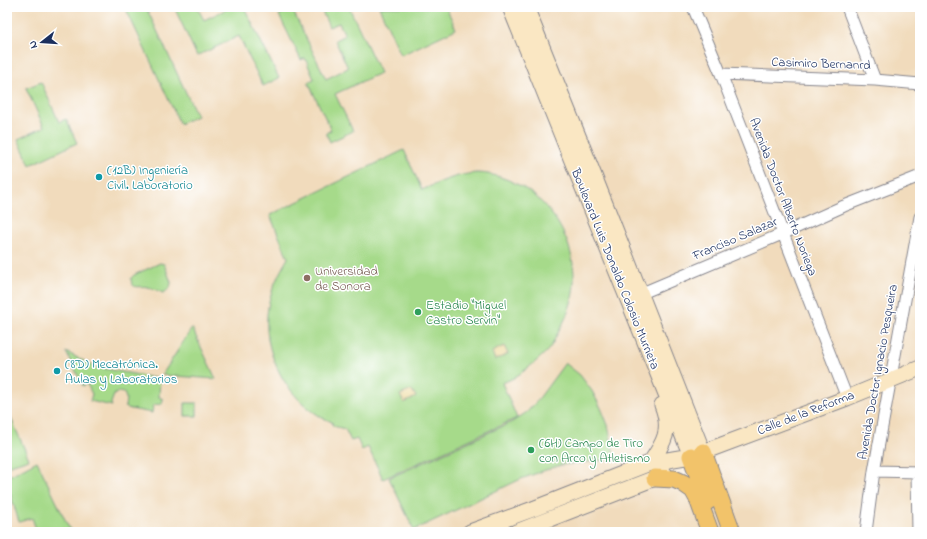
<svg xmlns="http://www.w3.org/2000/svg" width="927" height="539" font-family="'Indie Flower',sans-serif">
	<rect width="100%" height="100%" fill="#fff"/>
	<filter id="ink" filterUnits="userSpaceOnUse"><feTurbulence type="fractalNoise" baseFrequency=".025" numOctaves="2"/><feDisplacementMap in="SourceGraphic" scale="8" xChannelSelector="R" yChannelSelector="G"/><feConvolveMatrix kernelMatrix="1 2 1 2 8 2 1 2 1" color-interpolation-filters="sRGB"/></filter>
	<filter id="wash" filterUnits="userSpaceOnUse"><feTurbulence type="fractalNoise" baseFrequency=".012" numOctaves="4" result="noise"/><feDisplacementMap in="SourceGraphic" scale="16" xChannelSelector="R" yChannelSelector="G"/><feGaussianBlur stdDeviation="0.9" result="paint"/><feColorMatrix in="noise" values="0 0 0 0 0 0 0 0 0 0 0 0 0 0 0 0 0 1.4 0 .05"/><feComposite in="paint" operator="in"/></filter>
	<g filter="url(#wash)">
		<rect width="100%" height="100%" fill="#f1dbbc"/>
		<path fill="#a6da8a" stroke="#608474" d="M 125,7 L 146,7 L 197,116 L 180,124 Z
			M 174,7 L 197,7 L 204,20 L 231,7 L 244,7 L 279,78 L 263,86 L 239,36 L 197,56 Z
			M 320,7 L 349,7 L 380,73 L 335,94 L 353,131 L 330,142 L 326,133 L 331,130 L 308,82 L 314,79 L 305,58 L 301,60 L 279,15 L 292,9 L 326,79 L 348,68 L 335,40 L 345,35 L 339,23 L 329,27 Z
			M 379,7 L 446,7 L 456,29 L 401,55 Z
			M 41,82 L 59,122 L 66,119 L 77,143 L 30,165 L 18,139 L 44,127 L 26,88 Z
			M 404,150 L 422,190 C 440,182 457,174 477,173 C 497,173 521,184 535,196 C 566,223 581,264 571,303 C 568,313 564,322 559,331 C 555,337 553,345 548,350 C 542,357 526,370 518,375 C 513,379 507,381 502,383 L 517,418 L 383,479 L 368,447 L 362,450 L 357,439 L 351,441 L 345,429 L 333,426 L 332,422 C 328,420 322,418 318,415 C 283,393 261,348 268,307 C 271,289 279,273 288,258 L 270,215 Z
			M 160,263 L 164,264 L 171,282 C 171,288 167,291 163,293 C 158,291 153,288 148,287 C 140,285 131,291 131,278 L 134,275 Z
			M 192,328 L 216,379 L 162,375 Z
			M 66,352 L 96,367 L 160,379 L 159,397 L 163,399 L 162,404 L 153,405 L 152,413 L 131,409 L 125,407 L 126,398 L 124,393 L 118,392 L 114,395 L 111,403 L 112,406 L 90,401 L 92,394 L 87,384 L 83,386 Z
			M 565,363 L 580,375 L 592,391 L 601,408 L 608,425 L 615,459 L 561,465 L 543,471 L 521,479 L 414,530 L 389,478 L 512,422 L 527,412 L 537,401 Z
			M 185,403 L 197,403 L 197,416 L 185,416 Z
			M 7,409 L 29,459 L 7,466 Z
			M 37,461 L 71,532 L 37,532 L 32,518 L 19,522 L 7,483 L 7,477 Z"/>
		<path fill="#eeda9e" stroke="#84847e" d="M 504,346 L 508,354 L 495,360 L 492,352 Z
			M 412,390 L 416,397 L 404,403 L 400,395 Z"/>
	</g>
	<g filter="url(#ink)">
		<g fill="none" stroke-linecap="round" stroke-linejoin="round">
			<g stroke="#86858d" stroke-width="13">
				<path id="street" d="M 693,7 L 721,74 L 847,398
					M 847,7 L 875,80
					M 721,74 L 875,80 L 920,84
					M 635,296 L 782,234 L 844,206 L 920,176
					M 874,471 L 920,472
					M 917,472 L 918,532
					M 866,532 L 874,471 L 920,217"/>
			</g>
			<g stroke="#86858d" stroke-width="17">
				<path id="secondary" d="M 510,7 L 691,456
					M 526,7 L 587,158 L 703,452
					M 650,463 C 664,443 672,430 662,405
					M 470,532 L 533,509 L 650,463 L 691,456 L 703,452 L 847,398 L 920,368
					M 516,532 L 655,478 L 664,473"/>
			</g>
			<g stroke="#86858d" stroke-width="19">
				<path id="primary" d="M 703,452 L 732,532
					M 691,456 L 708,501
					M 655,478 L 674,479 L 683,483 L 693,490 L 698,499 L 710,532"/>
			</g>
			<use href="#street" stroke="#fff" stroke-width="11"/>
			<use href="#secondary" stroke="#fae7c3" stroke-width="15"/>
			<use href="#primary" stroke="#f2c36a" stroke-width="17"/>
		</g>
	</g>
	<g fill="#0f9aa8" stroke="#fff" stroke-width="1.5">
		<circle cx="99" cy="177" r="4"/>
		<circle cx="57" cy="371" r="4"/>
	</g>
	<circle fill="#8d6e63" stroke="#fff" stroke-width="1.5" cx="307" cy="278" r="4"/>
	<g fill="#2e9e5b" stroke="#fff" stroke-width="1.5">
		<circle cx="418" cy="312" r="4"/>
		<circle cx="531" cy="450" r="4"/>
	</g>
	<g text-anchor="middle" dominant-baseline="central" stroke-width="3" stroke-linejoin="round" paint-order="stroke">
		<g font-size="13" fill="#1b2f5e" stroke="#fff">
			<text transform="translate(821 64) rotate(2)">Casimiro Bernanrd</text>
			<text transform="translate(783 197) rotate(69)">Avenida Doctor Alberto Noriega</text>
			<text transform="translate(735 239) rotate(-23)">Franciso Salazar</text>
			<text transform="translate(615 269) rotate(68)">Boulevard Luis Donaldo Colosio Murrieta</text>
			<text transform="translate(878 372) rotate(-80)">Avenida Doctor Ignacio Pesqueira</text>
			<text transform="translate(806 413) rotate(-21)">Calle de la Reforma</text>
		</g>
		<g font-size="13" fill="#0d838f" stroke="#fff" text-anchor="start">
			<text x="107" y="170">(12B) Ingeniería<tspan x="107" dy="15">Civil. Laboratorio</tspan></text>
			<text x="65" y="364">(8D) Mecatrónica.<tspan x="65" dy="15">Aulas y Laboratorios</tspan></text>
		</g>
		<g font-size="13" fill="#785e54" stroke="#fff" text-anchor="start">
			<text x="315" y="271">Universidad<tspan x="315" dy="15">de Sonora</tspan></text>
		</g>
		<g font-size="13" fill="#27864d" stroke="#fff" text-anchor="start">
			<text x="426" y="305">Estadio "Miguel<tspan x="426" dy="15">Castro Servín"</tspan></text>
			<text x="539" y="443">(6H) Campo de Tiro<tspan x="539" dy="15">con Arco y Atletismo</tspan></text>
		</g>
	</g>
	<rect width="927" height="539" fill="none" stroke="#fff" stroke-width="24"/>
	<g transform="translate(42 42) rotate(253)" stroke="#ffffff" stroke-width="3" paint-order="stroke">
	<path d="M0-3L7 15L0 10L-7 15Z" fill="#1b2f5e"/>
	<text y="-6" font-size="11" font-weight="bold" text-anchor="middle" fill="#1b2f5e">N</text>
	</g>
</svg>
